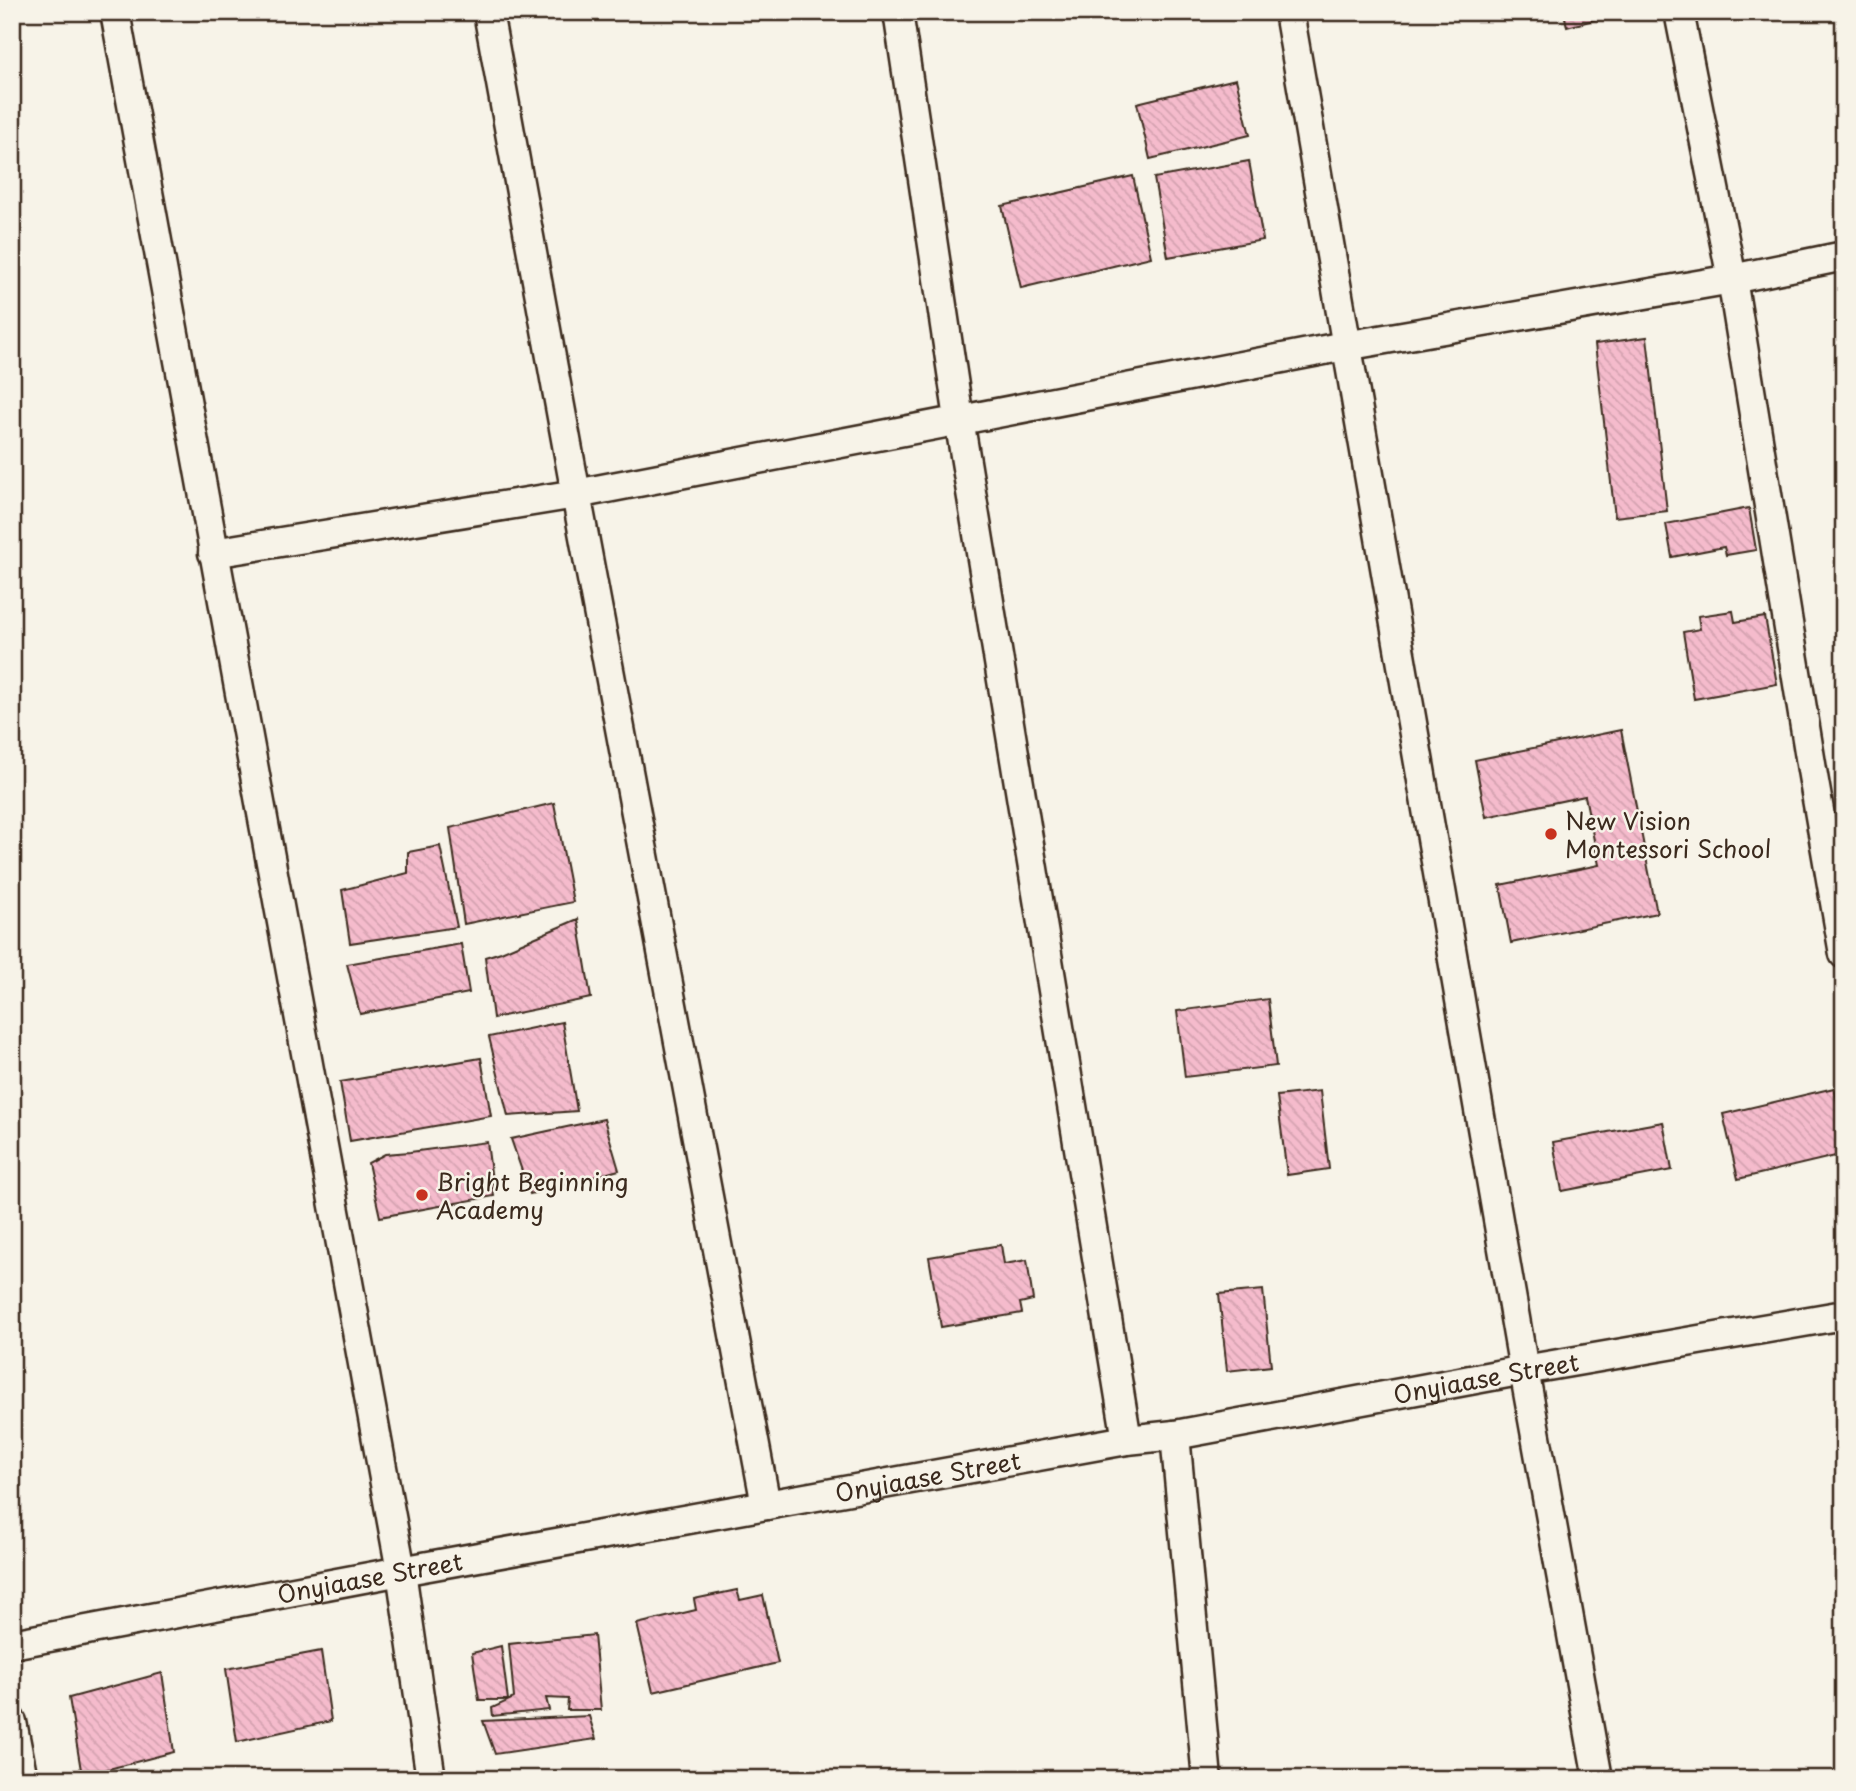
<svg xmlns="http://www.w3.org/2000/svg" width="1856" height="1791" font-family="'Playpen Sans',sans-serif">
	<defs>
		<pattern id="building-back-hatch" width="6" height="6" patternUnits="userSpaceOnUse" patternTransform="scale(1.75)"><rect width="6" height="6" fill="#f5bbcc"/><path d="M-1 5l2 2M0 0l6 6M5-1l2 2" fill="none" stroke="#d3a1af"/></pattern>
	</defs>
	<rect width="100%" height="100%" fill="#f7f3e8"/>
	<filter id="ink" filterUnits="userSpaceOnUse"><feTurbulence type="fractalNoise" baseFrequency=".0143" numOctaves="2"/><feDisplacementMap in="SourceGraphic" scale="14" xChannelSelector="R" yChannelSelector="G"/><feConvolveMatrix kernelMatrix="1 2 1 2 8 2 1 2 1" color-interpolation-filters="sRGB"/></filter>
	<g filter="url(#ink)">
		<path fill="url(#building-back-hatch)" stroke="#3b2a1e" stroke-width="2" d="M 1564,12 L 1624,12 L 1567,27 Z
			M 1236,79 L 1250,135 L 1150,159 L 1137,103 Z
			M 1249,161 L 1263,240 L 1168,257 L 1154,178 Z
			M 1133,176 L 1151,257 L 1021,288 L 1002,206 Z
			M 1647,337 L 1667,511 L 1615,517 L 1595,344 Z
			M 1749,508 L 1756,550 L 1726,555 L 1724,547 L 1672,557 L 1666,524 Z
			M 1733,611 L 1735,622 L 1765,617 L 1777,684 L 1694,699 L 1683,632 L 1700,629 L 1698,616 Z
			M 1621,730 L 1657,913 L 1511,943 L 1500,885 L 1599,865 L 1585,796 L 1486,817 L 1475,760 Z
			M 554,803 L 573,902 L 464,924 L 450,828 Z
			M 440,846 L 457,927 L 350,943 L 342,890 L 408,873 L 408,852 Z
			M 578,919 L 591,998 L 493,1018 L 485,957 L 501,952 Z
			M 461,944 L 469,993 L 360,1014 L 347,964 Z
			M 1268,999 L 1276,1066 L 1185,1077 L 1177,1011 Z
			M 562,1022 L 577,1111 L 508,1116 L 489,1037 Z
			M 481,1058 L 491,1116 L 350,1141 L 340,1082 Z
			M 1834,1088 L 1844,1128 L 1844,1154 L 1738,1179 L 1723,1114 Z
			M 1320,1091 L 1329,1169 L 1287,1175 L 1277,1096 Z
			M 604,1119 L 619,1170 L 530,1194 L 511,1139 Z
			M 1663,1122 L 1672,1170 L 1562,1191 L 1553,1142 Z
			M 487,1142 L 494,1196 L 380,1217 L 368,1163 L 385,1154 L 410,1152 Z
			M 1001,1245 L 1004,1264 L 1027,1260 L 1033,1300 L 1020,1303 L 1022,1313 L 941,1327 L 929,1257 Z
			M 1263,1290 L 1271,1366 L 1227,1371 L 1219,1294 Z
			M 737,1590 L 740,1600 L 763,1595 L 778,1663 L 653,1692 L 637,1624 L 696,1610 L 694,1599 Z
			M 594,1635 L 601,1710 L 567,1710 L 568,1699 L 546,1698 L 549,1710 L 493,1716 L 492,1708 L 514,1698 L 509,1644 Z
			M 501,1646 L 508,1700 L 479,1700 L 472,1653 Z
			M 321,1651 L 331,1721 L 237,1742 L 226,1669 Z
			M 162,1673 L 174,1752 L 82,1776 L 69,1698 Z
			M 589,1716 L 596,1739 L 495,1754 L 483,1721 Z"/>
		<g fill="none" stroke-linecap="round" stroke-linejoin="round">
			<g stroke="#3b2a1e" stroke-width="33">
				<g id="minor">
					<path d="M 115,12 L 401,1571 L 431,1779"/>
					<path d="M 488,12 L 576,494 L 766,1505"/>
					<path d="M 898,12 L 959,419 L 1127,1440"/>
					<path d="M 1289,12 L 1524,1370 L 1597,1773"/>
					<path d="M 1679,12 L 1732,279 L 1812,770 L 1844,954"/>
					<path d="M 213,553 L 576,494 L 1345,346 L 1732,279 L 1844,256"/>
					<path d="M 1175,1435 L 1207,1779"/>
					<path id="s1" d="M 12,1644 L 401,1571 L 1127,1440 L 1175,1435 L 1524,1370 L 1844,1315"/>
					<path d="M 12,1722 L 23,1779"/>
				</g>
			</g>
			<use href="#minor" stroke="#f7f3e8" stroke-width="28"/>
		</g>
	</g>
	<g fill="#c8321e" stroke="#f7f3e8" stroke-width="2.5">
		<circle cx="1551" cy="834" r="7"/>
		<circle cx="422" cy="1195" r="7"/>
	</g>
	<g text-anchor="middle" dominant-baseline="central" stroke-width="5" stroke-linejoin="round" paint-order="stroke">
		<g font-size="24" fill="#3b2a1e" stroke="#f7f3e8" text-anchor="start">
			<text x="1565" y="820">New Vision<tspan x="1565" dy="28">Montessori School</tspan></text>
			<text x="436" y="1181">Bright Beginning<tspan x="436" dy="28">Academy</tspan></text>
		</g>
		<g font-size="24" fill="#3b2a1e" stroke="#f7f3e8">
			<text stroke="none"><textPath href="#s1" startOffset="1498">Onyiaase Street</textPath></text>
			<text stroke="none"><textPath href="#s1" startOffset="931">Onyiaase Street</textPath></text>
			<text stroke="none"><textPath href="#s1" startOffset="364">Onyiaase Street</textPath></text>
		</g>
	</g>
	<rect width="1856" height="1791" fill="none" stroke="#f7f3e8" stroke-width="42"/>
	<rect x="21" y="21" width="1814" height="1749" fill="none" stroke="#3b2a1e" stroke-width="2.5" filter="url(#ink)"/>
</svg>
